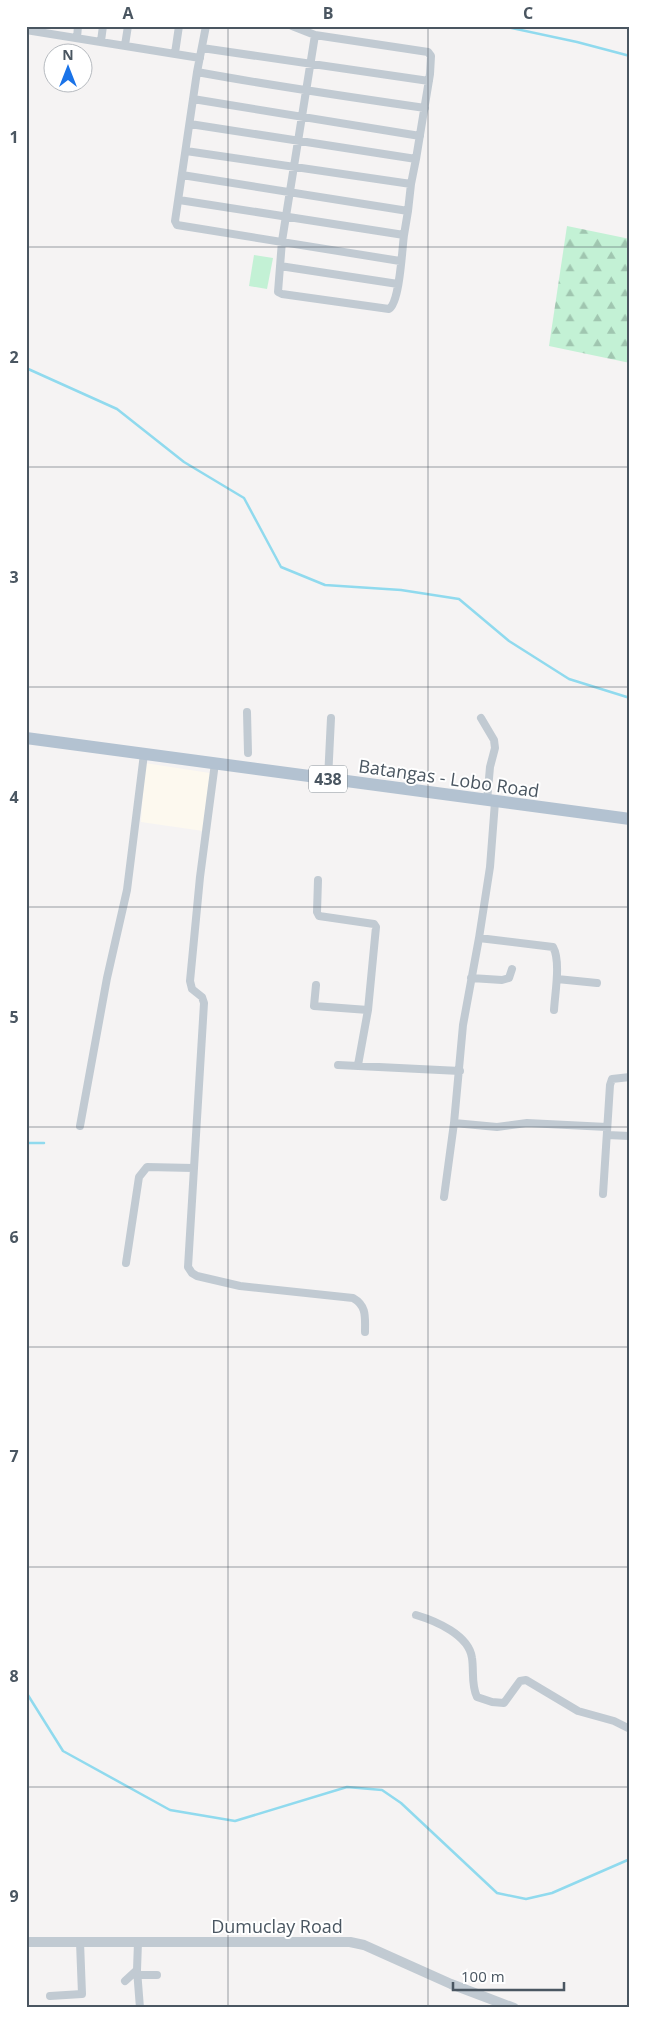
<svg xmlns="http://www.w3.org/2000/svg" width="656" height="2034" font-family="'Open Sans',sans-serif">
	<defs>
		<pattern id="forest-firs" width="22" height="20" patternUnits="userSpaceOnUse" patternTransform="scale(1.25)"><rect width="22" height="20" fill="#c3f1d5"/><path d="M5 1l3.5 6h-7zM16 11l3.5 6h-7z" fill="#a0c6b0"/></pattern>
	</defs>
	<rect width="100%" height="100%" fill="#f5f3f3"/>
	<path fill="#fdf9ef" d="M 145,763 L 210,773 L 203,831 L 141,822 Z"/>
	<path fill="url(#forest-firs)" d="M 567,226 L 630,239 L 630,363 L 549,346 Z"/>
	<path fill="#c3f1d5" d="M 254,255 L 273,258 L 267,289 L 249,286 Z"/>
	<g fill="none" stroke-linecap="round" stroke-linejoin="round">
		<path stroke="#90daee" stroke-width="2.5" d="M 502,26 L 577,42 L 630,56
			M 26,368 L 117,409 L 184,462 L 244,498 L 281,567 L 325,585 L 401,590 L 459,599 L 509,641 L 569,679 L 630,698
			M 26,1143 L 44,1143
			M 26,1692 L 63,1751 L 170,1810 L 235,1821 L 347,1787 L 382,1790 L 401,1803 L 497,1893 L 526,1899 L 552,1893 L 630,1859"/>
		<path stroke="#c1cad2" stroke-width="8" d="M 206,26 L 197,72 C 273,86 349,97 425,108
			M 292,26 L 315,35 L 282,241 L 278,292 L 282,294 L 389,309 C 400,302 402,249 404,235
			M 26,30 L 200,58
			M 315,35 L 428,52 L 431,56 L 430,74 L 416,159
			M 77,38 L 78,26
			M 101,41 L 103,26
			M 125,45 L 128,26
			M 202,48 L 429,81
			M 175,53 L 179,26
			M 197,72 L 175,221 L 177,225 L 400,261
			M 193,99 L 420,136
			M 186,151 L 411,184 L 416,159 L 190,124
			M 179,200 L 404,235 L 408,211 L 182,175
			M 408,211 L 411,184
			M 280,266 L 398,284
			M 247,712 L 248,753
			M 481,718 L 494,740 L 495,748 L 490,767 L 487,801
			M 215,763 L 200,877 L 190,981 L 192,989 L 202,997 L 204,1003 L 188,1267 L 192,1273 L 197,1276 L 240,1286 L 353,1298 C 367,1306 365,1317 365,1332
			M 328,779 L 331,718
			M 318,880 L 317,912 L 319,916 L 374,924 L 376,927 L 368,1010 L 358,1065
			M 479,938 L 553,947 C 561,961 555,993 554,1010
			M 471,978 L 502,980 L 509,978 L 512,969
			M 557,979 L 597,983
			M 316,985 L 314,1006 L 368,1010
			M 338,1065 L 460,1071
			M 454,1123 L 497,1127 L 527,1123 L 607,1127
			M 80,1126 L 107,978 L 127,890 L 144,754
			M 607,1135 L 630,1136
			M 603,1194 L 610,1085 L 612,1079 L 630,1077
			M 444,1197 L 454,1123 L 463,1025 L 479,938 L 490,867 L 495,802
			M 126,1263 L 139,1177 L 147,1167 L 193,1168
			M 416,1615 C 436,1621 469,1635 472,1658 C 474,1671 471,1685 477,1697 L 492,1702 L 504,1703 L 520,1681 L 526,1680 L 578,1711 L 614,1721 L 630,1729
			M 137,1970 L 140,2008
			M 139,1975 L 157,1975
			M 125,1981 L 137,1970 L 138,1942
			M 50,1996 L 82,1994 L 80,1942"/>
		<path stroke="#c1cad2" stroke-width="10" d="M 26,1942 L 350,1942 L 364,1945 L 451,1984 L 514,2008"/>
		<path stroke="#b3c2d1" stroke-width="12" d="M 26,738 L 630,819"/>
	</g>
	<path fill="none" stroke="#4a5661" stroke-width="1" stroke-opacity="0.55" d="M 228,26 L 228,2008M 428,26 L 428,2008M 26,247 L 630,247M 26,467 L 630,467M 26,687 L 630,687M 26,907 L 630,907M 26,1127 L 630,1127M 26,1347 L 630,1347M 26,1567 L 630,1567M 26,1787 L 630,1787"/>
	<g text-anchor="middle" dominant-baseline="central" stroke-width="4" stroke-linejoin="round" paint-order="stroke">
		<rect fill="#fff" stroke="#808990" stroke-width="1" x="309" y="765.5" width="38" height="27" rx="4"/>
		<g font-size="16" font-weight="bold" fill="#4a5661">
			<text x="328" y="779">438</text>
		</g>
		<g font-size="18" fill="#4a5661" stroke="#fff">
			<text transform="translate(449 778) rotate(8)">Batangas - Lobo Road</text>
			<text x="277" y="1926">Dumuclay Road</text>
		</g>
	</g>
	<rect width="656" height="2034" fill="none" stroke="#ffffff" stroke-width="55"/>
	<g transform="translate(68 68)"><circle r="24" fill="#ffffff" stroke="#b7bbc0"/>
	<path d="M0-4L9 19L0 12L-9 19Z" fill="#1a73e8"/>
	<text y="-8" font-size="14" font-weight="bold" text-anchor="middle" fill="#4a5661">N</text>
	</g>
	<path d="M453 1982v8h111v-8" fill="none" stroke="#4a5661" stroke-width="2.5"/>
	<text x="461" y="1982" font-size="15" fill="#4a5661" stroke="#ffffff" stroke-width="4" paint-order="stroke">100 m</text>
	<rect x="28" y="28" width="600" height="1978" fill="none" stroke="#4a5661" stroke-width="2"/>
	<g font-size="16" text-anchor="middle" font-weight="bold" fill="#4a5661">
		<text x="128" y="19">A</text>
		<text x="328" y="19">B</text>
		<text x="528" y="19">C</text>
		<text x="14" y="143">1</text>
		<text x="14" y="363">2</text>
		<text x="14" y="583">3</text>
		<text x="14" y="803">4</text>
		<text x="14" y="1023">5</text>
		<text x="14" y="1243">6</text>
		<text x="14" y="1462">7</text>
		<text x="14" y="1682">8</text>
		<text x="14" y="1902">9</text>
	</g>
</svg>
